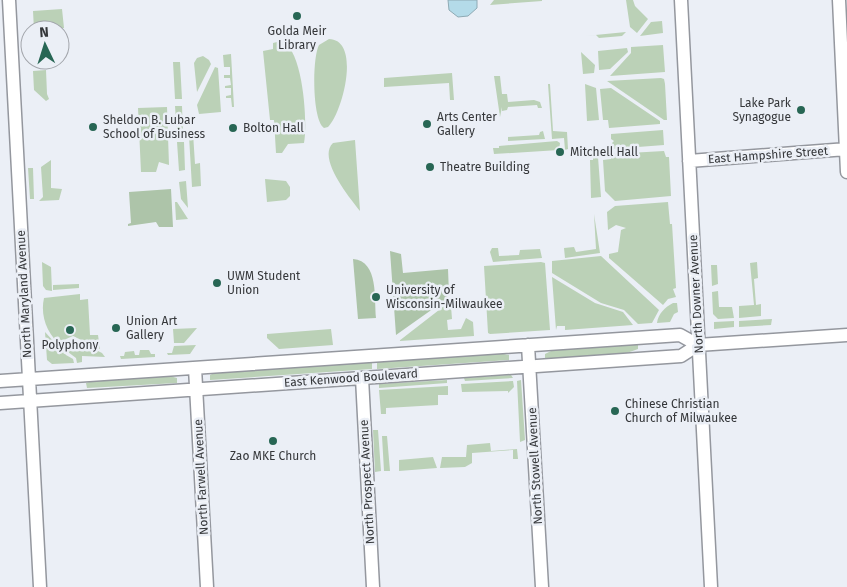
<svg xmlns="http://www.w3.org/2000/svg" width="847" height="587" font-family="'Fira Sans',sans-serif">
	<rect width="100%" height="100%" fill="#ebeff6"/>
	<path fill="#bbd1b7" d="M 494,0 L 542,0 L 542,1 L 490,5 Z
		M 626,0 L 633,0 L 635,6 L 648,19 L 637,33 L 630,27 Z
		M 62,9 L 64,28 L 34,30 L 33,11 Z
		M 662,21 L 663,33 L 640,36 L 651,22 Z
		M 626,32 L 622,36 L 599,38 L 596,35 L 585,36 Z
		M 329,39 C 362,40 342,114 328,127 L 324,128 C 312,120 312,58 319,45 Z
		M 281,41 C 303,47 308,123 304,143 L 288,144 L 282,153 L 276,153 L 274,120 L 270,120 L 263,51 L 273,49 L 273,43 Z
		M 663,45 L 665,72 L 610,76 L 631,53 L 631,47 Z
		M 627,48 L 628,52 L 610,69 L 599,70 L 598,51 Z
		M 581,52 L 595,65 L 594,73 L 583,74 Z
		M 231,54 L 234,107 L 232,107 L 231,98 L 226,98 L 226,96 L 231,95 L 231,88 L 225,88 L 225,86 L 231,85 L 230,78 L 224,78 L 224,75 L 230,75 L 230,67 L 224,67 L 223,55 Z
		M 203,56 L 209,60 L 211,64 L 197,92 L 194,63 L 197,58 Z
		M 173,62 L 180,62 L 182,99 L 175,99 Z
		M 215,67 L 218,68 L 221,112 L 199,114 L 197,105 Z
		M 46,70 L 47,94 L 49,99 L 46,101 L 34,90 L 33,71 Z
		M 452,73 L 454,100 L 450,100 L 449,83 L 384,87 L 384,78 Z
		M 494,76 L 500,76 L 502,94 L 507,94 L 508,102 L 534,100 L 540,102 L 542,108 L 538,108 L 537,105 L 508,107 L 507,110 L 502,111 L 502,107 L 500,117 Z
		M 661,78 L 664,79 L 665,84 L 667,120 L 664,120 L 607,81 Z
		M 548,84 L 550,84 L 553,131 L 567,132 L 568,149 L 565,150 L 564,138 L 552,139 Z
		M 585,84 L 596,88 L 599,120 L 587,121 Z
		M 611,88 L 660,121 L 660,124 L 609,128 L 608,120 L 603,120 L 600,89 Z
		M 175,106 L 182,106 L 183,135 L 177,135 Z
		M 167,107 L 169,165 L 159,162 L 156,172 L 141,172 L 138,108 Z
		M 663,130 L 664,145 L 612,149 L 612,143 L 614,141 L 611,139 L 611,134 Z
		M 543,131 L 545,139 L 508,141 L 508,137 L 539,135 L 540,132 Z
		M 193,133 L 195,164 L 200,163 L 201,186 L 192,187 L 189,136 Z
		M 355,140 L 360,211 C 349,197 317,158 333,143 Z
		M 557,141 L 560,143 L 559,150 L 494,154 L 493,148 L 499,148 L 499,146 Z
		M 177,142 L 184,142 L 185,170 L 179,171 Z
		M 664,151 L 666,157 L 669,157 L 671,196 L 615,201 L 605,191 L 603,160 L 611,159 L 611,154 Z
		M 593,155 L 598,157 L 601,197 L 591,198 L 590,160 L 593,160 Z
		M 51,160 L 51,188 L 62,189 L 59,200 L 39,201 L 43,197 L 41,167 Z
		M 28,168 L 33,168 L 34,199 L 30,199 Z
		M 265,179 L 286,181 L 290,187 L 290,196 L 286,200 L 267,202 Z
		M 186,181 L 188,208 L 181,199 L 179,182 Z
		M 175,202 L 177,202 L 188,219 L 176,220 Z
		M 668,202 L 670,224 L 672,224 L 676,288 L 673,289 L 676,297 L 668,299 L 663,305 L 609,258 L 609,254 L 618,252 L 621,230 L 626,228 L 616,225 L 608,230 L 607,212 L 615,206 Z
		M 594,214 L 600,253 L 565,258 L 564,248 L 574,247 L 576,252 L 596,249 Z
		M 492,248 L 498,248 L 499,256 L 519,255 L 520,250 L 540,249 L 542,258 L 493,262 L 490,252 Z
		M 601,256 L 659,310 L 652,323 L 638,324 L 624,310 L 601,303 L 552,273 L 552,261 Z
		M 42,262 L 51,267 L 52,291 L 46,290 L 43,286 Z
		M 541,262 L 545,263 L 550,330 L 490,334 L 488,333 L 484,266 Z
		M 757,262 L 758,278 L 754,279 L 756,305 L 761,304 L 761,316 L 739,318 L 739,306 L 754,305 L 750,263 Z
		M 711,265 L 717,265 L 718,284 L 712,286 Z
		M 552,277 L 595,303 L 623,312 L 633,325 L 565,330 L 565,326 L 557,326 L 556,330 Z
		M 79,284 L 79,288 L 53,290 L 53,285 Z
		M 718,291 L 719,307 L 732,307 L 734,318 L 718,319 L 713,314 L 712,292 Z
		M 80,294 L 80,300 L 88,299 L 90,335 L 98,335 L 100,349 L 73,336 L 66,339 L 62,346 C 47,335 40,316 44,298 Z
		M 448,303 L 451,306 L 452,319 L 447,320 L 448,330 L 461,329 L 466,318 L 473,322 L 474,336 L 399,341 Z
		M 673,303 L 677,303 L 678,312 L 674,314 L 670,322 L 657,323 C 658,314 665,307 673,303 Z
		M 772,319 L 771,325 L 739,327 L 739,321 Z
		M 734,321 L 734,327 L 714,329 L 714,322 Z
		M 197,328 L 184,343 L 174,343 L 173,329 Z
		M 331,329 L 333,345 L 279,349 L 267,338 L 267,334 Z
		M 45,332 L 66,355 L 73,359 L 74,363 L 52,364 L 47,360 Z
		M 74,339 L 102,353 L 105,357 L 82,356 L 82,362 L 77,363 L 76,358 L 68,352 L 65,346 L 69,340 Z
		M 638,344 L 638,349 L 627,353 L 545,359 L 545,354 L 553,350 Z
		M 196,345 L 190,354 L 168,355 L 167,353 L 172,353 L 174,346 Z
		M 140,350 L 149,350 L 151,354 L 155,354 L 155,357 L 121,359 L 120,356 L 124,356 L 125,352 L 134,351 L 135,355 L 139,355 Z
		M 499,353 L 509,355 L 509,360 L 377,369 L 377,361 Z
		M 372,361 L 372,369 L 210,380 L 210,375 L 216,372 Z
		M 166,375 L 177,378 L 177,383 L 87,388 L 86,383 L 96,380 Z
		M 511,375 L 513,378 L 465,381 L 464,378 Z
		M 447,380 L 447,383 L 379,388 L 379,384 Z
		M 521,380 L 525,440 L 520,442 L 517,381 Z
		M 513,381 L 514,387 L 508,393 L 508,391 L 462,392 L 461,384 Z
		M 448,386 L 448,395 L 438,395 L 438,405 L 386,408 L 386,414 L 381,414 L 379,390 Z
		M 373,430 L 378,430 L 381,471 L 375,472 Z
		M 382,436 L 387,436 L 390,471 L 384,471 Z
		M 490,443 L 491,451 L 517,449 L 518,459 L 513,459 L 513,450 L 472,453 L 472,463 L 465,467 L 440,468 L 442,457 L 466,457 L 467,445 Z
		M 433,457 L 437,468 L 399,471 L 399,460 Z"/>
	<path fill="#adc4a9" d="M 171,189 L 173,227 L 159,227 L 156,222 L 128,226 L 128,224 L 131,223 L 129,192 Z
		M 390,251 L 401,254 L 403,273 L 448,269 L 449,294 L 444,301 L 396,335 Z
		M 353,259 C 379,261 374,299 376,318 L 358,319 Z"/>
	<path fill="#b4dbe9" stroke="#8eaab4" d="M 448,0 L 477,0 L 477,8 L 468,16 L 458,17 L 449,10 Z"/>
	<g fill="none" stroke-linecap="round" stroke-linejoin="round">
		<g stroke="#94979e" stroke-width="15">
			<path id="minor" d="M 9,0 L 40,587
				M 681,0 L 711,587
				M 839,0 L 847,172
				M 689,161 L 847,149
				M 528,345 L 542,587
				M 195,368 L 207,587
				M 362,378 L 373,587
				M 0,381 L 680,335 L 698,345
				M 0,403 L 681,356 L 698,345 L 847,335"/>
		</g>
		<use href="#minor" stroke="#fff" stroke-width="12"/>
	</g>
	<g fill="#276654" stroke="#ebeff6" stroke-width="2">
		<circle cx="297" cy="16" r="5"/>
		<circle cx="801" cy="110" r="5"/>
		<circle cx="427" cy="124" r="5"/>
		<circle cx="93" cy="127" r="5"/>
		<circle cx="233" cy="128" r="5"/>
		<circle cx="560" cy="152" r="5"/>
		<circle cx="430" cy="167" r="5"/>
		<circle cx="217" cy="283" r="5"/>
		<circle cx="376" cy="297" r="5"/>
		<circle cx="116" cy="328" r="5"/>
		<circle cx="70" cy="330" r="5"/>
		<circle cx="615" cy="411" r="5"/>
		<circle cx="273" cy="441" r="5"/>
	</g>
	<g text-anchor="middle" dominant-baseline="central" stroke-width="5" stroke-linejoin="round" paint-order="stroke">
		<g font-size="12" fill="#35373a" stroke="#ebeff6" text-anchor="start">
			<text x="297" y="31" text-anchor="middle">Golda Meir<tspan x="297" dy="14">Library</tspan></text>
			<text x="791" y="103" text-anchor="end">Lake Park<tspan x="791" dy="14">Synagogue</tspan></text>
			<text x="437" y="117">Arts Center<tspan x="437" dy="14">Gallery</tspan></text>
			<text x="103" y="120">Sheldon B. Lubar<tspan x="103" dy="14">School of Business</tspan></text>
			<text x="243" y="128">Bolton Hall</text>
			<text x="570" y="152">Mitchell Hall</text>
			<text x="440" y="167">Theatre Building</text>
			<text x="227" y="276">UWM Student<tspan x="227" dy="14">Union</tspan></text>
			<text x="386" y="290">University of<tspan x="386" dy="14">Wisconsin-Milwaukee</tspan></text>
			<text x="126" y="321">Union Art<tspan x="126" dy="14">Gallery</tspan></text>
			<text x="70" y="345" text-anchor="middle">Polyphony</text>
			<text x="625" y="404">Chinese Christian<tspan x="625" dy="14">Church of Milwaukee</tspan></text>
			<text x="273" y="456" text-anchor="middle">Zao MKE Church</text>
		</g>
		<g font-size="12" fill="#35373a" stroke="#ebeff6">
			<text transform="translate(768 155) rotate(-4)">East Hampshire Street</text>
			<text transform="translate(24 294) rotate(-93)">North Maryland Avenue</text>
			<text transform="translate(696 294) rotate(-93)">North Downer Avenue</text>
			<text transform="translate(351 378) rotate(-4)">East Kenwood Boulevard</text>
			<text transform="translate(535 466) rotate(-93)">North Stowell Avenue</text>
			<text transform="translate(201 477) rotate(-93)">North Farwell Avenue</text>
			<text transform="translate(367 482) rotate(-93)">North Prospect Avenue</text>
		</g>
	</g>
	<g transform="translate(45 45) rotate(356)"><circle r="24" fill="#ebeff6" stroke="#a2a5ab"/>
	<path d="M0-4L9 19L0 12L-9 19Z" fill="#276654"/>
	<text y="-8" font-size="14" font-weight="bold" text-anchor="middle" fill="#35373a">N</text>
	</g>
</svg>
